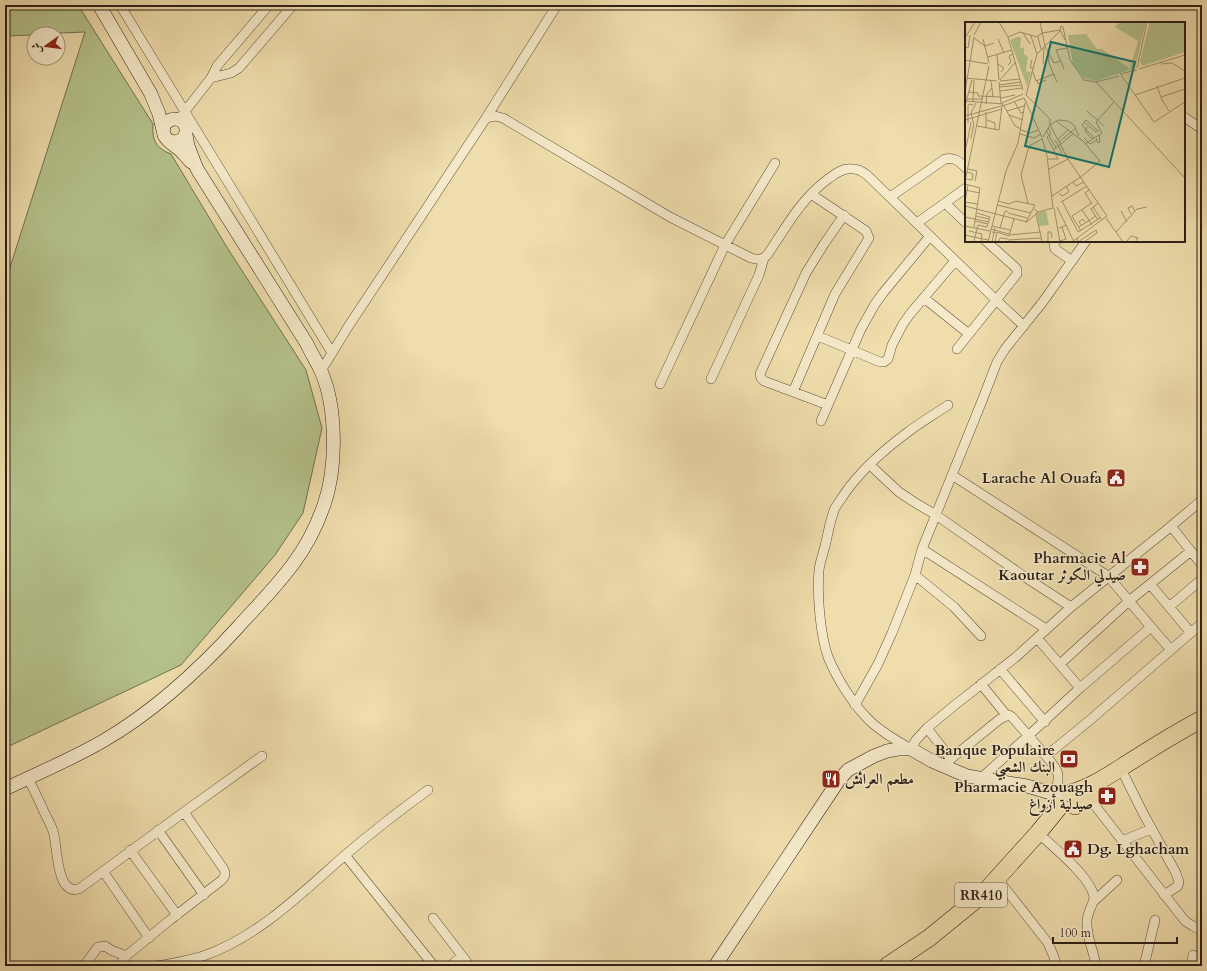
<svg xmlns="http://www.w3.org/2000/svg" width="1207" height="971" font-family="Cardo,Amiri,serif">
	<rect width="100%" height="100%" fill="#efddac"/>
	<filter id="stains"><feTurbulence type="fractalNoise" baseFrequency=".005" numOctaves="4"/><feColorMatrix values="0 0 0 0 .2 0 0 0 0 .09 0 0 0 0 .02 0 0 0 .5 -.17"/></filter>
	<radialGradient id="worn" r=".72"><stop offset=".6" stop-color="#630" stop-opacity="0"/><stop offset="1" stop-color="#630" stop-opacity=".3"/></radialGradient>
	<path fill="#b5c28c" stroke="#717152" d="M 5,5 L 78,5 L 153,124 C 152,139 155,148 171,154 L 228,249 L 306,370 L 322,428 L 303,513 L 275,555 L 181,665 L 5,748 L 5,283 L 85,32 L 34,34 L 34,35 L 5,36 Z"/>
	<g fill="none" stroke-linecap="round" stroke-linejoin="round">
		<g stroke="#5e4f3c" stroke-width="10">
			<path id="street" d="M 120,5 L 332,353
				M 211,78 L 231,73 L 239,68 L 293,5
				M 182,115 L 211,78 L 217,66 L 269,5
				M 1184,117 L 1202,129
				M 486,118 L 495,116 L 503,118 L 670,217 L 751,258 C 758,260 763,260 768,254 C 786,227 801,199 828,179 C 834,175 839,170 847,169 C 854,168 861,170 867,175 L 996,300 L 1024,326
				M 890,197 L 945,159 C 954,157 959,161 966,168
				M 945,203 L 966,223
				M 917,223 L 966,188
				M 1056,241 L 1054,244 L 1055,249 L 1072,261
				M 924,298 L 969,334
				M 818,336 L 880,362 L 884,362 L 888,359 L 892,345 L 903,324 L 910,314 L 955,261
				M 957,349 L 1017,274 L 1017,270 L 1016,268 L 986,241
				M 321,371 L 348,327 L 486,118 L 557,5
				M 711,379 L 759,275 L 764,258
				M 660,384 L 725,245 L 775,163
				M 793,392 L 835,294 L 869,238 L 866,231 L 811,194
				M 828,405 L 764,381 L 761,378 L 760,374 L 806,273 L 824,244 L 844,215
				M 948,405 C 935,414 921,422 908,432 C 885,449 862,469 845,493 C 842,498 838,503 835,508 C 830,520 828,534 825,546 C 823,554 820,562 819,570 C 817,594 820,634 828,657 C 837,679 854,706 871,722 C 883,733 897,741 911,749 L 916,740 L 927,728 L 955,705 L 1016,657 L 1071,607 L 1164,532 L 1202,500
				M 821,421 L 861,329 L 875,304 L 883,293 L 930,236
				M 870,465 L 899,492 L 914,502 L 936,515 L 1025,577 L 1071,607
				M 952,475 L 1108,576 L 1151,627
				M 1171,526 L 1202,565
				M 922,549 L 1046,629
				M 915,575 L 954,607 L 981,636
				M 1150,584 L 1191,633
				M 1169,607 L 1202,579
				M 1037,638 L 1080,688
				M 1060,664 L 1129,601 L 1191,551
				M 1000,669 L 1045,722
				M 981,684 L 1007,716
				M 855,705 L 878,664 L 892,633 L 915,575 L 922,549 L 982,401 L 997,362 L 1005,349 L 1042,303 L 1086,241
				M 927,728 L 951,759
				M 1046,756 C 1059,771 1061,774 1055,794
				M 942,766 L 1000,719 L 1009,715 L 1012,717 L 1046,756 L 1090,720 L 1202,623
				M 1124,775 L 1143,813 L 1176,873 L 1179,882 L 1178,886 L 1164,895
				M 28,778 C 34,790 40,802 45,814 C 48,820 51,825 53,831 C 58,845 55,895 79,889 L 184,812 L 262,756
				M 980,779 L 1028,736 L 1080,688 L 1151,627 L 1171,650
				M 1089,798 L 1185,921 L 1193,926 L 1202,931
				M 158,830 L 204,895
				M 1038,833 C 1053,847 1091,877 1094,897 C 1094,904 1087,912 1087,921 C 1086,937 1094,951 1096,966
				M 1122,841 L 1151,829
				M 130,850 L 177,915
				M 345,855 L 434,966
				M 103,871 L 149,938
				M 997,878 L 1048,943 L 1054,957 L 1056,966
				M 1093,902 L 1117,880
				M 433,918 L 470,966
				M 84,966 L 98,947 L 105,946 L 111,950 L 126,956
				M 119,966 L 126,956 L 170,920 L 222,880 C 226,875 226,873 223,868 L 184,812
				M 156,966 C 173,963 190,961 206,955 C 259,936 303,892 344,856 C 371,833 399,811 428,790
				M 450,966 L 462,956
				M 1144,966 L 1155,920
				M 1191,966 L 1193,955"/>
		</g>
		<g stroke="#2d2017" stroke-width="14">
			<path id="secondary" d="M 99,5 L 151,94 L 159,114 L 163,130
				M 170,141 C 190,146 191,119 175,119 C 171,119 168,121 166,123 C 163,126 163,131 164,135 C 167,141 175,146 180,150 C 184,154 187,158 191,162
				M 5,789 C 38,773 72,759 103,741 C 155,711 199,670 239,626 C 258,605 277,586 293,564 C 306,547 317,525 324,505 C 337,468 337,407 321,371 C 317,362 311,353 307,344 L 197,169 L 188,146 L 186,135
				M 715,966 L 839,780 L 848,770 L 874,756 L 887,751 L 898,749 L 911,749 L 932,761 L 967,776 L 1027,786 L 1061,796"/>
		</g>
		<g stroke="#2d2017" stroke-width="18">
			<path id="highway" d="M 1070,793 C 1093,787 1112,773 1133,760 C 1155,746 1178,732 1202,719
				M 1075,806 L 1100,791
				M 887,966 L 929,938 L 983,894 L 1038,833 L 1060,806"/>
		</g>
		<use href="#street" stroke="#f5e9c9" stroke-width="9"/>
		<use href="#secondary" stroke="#f5e9c9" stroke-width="13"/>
		<use href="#highway" stroke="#efddac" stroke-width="17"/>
	</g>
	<defs>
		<g id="civic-square" transform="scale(1)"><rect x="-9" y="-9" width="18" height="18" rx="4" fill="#8f2418" stroke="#f5e9c9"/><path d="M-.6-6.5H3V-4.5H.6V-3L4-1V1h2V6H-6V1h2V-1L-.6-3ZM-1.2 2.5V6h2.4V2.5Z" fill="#fff"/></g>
		<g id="pharmacy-square" transform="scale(1)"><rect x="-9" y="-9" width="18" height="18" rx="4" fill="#8f2418" stroke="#f5e9c9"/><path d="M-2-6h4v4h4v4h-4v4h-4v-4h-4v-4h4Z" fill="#fff"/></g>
		<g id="bank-square" transform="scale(1)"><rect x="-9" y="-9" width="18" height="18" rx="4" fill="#8f2418" stroke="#f5e9c9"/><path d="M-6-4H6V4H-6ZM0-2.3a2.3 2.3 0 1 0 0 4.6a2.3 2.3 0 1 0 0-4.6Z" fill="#fff"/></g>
		<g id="restaurant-square" transform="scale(1)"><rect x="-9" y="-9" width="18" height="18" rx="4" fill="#8f2418" stroke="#f5e9c9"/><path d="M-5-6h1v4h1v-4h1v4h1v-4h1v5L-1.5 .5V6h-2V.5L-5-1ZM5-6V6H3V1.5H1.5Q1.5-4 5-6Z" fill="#fff"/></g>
	</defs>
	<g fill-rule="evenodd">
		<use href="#civic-square" x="1116" y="478"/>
		<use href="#pharmacy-square" x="1140" y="567"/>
		<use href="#bank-square" x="1069" y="759"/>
		<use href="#restaurant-square" x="831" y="779"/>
		<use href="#pharmacy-square" x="1107" y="796"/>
		<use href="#civic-square" x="1073" y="849"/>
	</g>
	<g text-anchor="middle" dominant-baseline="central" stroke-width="3" stroke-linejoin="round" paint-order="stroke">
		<rect fill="#f5e9c9" stroke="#695c4c" stroke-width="1" x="955" y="883" width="52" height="24" rx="3"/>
		<g font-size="14" font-weight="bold" fill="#2d2017">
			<text x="981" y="895">RR410</text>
		</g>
		<g font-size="15" font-weight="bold" fill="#2d2017" stroke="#f5e9c9" text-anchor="end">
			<text x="1102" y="478">Larache Al Ouafa</text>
			<text x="1126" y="558">Pharmacie Al<tspan x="1126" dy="17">Kaoutar صيدلي الكوثر</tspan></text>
			<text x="1055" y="750">Banque Populaire<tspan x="1055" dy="17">البنك الشعبي</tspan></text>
			<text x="845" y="779" text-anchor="start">مطعم العرائش</text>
			<text x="1093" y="787">Pharmacie Azouagh<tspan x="1093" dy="17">صيدلية أزواغ</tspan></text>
			<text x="1087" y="849" text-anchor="start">Dg. Lghacham</text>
		</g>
	</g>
	<g transform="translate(965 22)">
		<rect width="220" height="220" fill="#efddac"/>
		<path d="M 155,0 L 181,0 L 170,46 L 131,59 L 119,56 L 108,42 L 103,13 L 121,12 L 132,27 L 137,27 L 165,47 L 173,19 L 150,5 ZM 185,0 L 220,0 L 220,30 L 177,44 L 175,39 ZM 52,15 L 56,15 L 55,27 L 59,25 L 59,32 L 63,35 L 61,49 L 66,50 L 62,64 L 45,18 ZM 81,189 L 84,203 L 74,204 L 72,191 Z" fill="#b5c28c"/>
		<path fill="none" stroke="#a19170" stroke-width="1" d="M 34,0 L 43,15 L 58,68M 75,0 L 80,24 L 89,41 L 96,39M 58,11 L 65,22M 9,13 L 16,0M 66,14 L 72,32M 43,15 L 55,10 L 72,15 L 77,11 L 95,8M 73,15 L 76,27M 0,16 L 10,0M 9,16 L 20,24 L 29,21M 18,17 L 24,41M 33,17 L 39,31M 100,18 L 95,8 L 96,4 L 98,5 L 105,38 L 119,58 L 131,60 L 154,54M 0,25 L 3,26 L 5,13M 83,30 L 84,41 L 92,60M 32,33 L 34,58M 23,35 L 47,28M 0,38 L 23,42M 67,38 L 65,46 L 69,46M 33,42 L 39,46 L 36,50M 78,42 L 79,26M 196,42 L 207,41 L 220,49M 43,43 L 46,40 L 44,34 L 48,32M 172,46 L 182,0M 99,47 L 91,28 L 102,26M 174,47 L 220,33M 68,50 L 71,59 L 89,52M 155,52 L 172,48M 156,53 L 189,100 L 220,80M 0,56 L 32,59M 35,58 L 50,41M 26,59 L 28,75M 35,59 L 55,57M 72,59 L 73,62 L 81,58M 34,60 L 36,82M 131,60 L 220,156M 34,63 L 56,60M 192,64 L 197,78 L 204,89M 34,65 L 57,63M 35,69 L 57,66M 0,70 L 9,15M 4,70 L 13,71 L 13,74 L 35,75M 61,73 L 85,97 L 85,103 L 78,115M 61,73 L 72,32 L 95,9M 170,73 L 220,56M 196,75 L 220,67M 36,76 L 50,73M 59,76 L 77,115M 2,77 L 17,77M 0,79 L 38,82 L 37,84M 49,79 L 56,91 L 59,90M 8,80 L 9,58M 37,81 L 58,72M 21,82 L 22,72 L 27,66M 0,84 L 7,58M 38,84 L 59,76M 39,84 L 50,104 L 56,107M 42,89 L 59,84M 122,89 L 139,104M 44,93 L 58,98M 0,94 L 36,84M 0,98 L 37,87M 22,98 L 30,101 L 30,108M 8,100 L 6,91 L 11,81M 119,100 L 131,110 L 134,108M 3,101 L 3,84 L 4,82 L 8,83M 117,103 L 121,98 L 133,109M 117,103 L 129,116M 12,104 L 34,108 L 37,84M 83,105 L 86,112 L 82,115 L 93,137 L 83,137M 122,105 L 120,109 L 127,117M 21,106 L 21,90M 56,108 L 65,111 L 73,108M 81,108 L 91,126 L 88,128M 55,112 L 69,116 L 76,112M 3,116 L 6,100M 77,116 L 82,134 L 88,186M 119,116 L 125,122 L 132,118M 131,116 L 133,121 L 135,120 L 134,113M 6,117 L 9,100M 93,117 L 103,108M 90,118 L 97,131M 94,120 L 111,106M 120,122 L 137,111 L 131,100 L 149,80M 91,126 L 108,112M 0,129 L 3,116M 3,147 L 12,149 L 10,159M 84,147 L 103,137M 1,157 L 7,158 L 8,152 L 2,150M 0,159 L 24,44M 108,160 L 111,164 L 119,160M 0,162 L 15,166 L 9,205M 0,168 L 15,171M 124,168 L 120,171 L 127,182M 94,171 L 97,174 L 104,170 L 101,164M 87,174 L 117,154 L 135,139 L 118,119 L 91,99M 33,179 L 44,182 L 51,179 L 70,183 L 61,200M 97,179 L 113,210 L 135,196M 0,180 L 3,163M 0,180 L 13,182M 96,180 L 122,164M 63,181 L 56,153 L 64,124 L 77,117M 32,183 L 66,191M 0,184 L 62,200 L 71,192M 92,185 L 101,203M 128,185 L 136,197M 89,186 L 95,220M 69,187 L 73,190 L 71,192 L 77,220M 117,188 L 127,203M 156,189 L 162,200M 73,190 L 88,186M 43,191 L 62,196M 166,192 L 163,186 L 167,184 L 170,189M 11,194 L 24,197M 0,195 L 24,200M 141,196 L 158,220M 133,198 L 126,187 L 133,181M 10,199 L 23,202M 0,204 L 25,209M 27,204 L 45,208M 117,204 L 114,200 L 118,197 L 121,201M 97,205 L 101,203 L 109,220M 114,205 L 131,194M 35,206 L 40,189 L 43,190M 94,206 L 97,205 L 101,217 L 95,219M 26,207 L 44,212M 4,209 L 17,212 L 16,220M 116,209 L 107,194 L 127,181M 27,210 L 32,211 L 30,220M 32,210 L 44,214M 151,210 L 172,187 L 182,185M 0,213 L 23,218M 44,213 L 76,210M 44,214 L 49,197M 112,216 L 113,220 L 131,208 L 132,211 L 119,220M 43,218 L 76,216M 9,219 L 13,203 L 22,205 L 25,195 L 12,191M 23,220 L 41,149 L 53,121 L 60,81M 27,220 L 30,206M 33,220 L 35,216 L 43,217M 83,220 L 83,210 L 86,210 L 87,216M 107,220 L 142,194 L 103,137 L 85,103 L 93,98 L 103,99 L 109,103 L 114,114M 161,220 L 166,214 L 173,216 L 170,220"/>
		<path fill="#0f766e" fill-opacity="0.15" stroke="#0f766e" stroke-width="2" d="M 86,20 L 170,40 L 144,145 L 60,124 Z"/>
		<rect width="220" height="220" fill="none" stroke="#2d2017" stroke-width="2"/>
	</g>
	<rect width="1207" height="971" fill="none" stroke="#efddac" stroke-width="20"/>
	<rect x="6" y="6" width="1195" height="959" fill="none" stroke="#2d2017" stroke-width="2"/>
	<rect x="10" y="10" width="1187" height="951" fill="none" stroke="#2d2017"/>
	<g transform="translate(46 46) rotate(256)"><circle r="19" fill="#f5e9c9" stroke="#a59982"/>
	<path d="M0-3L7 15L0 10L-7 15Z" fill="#8f2418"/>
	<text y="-6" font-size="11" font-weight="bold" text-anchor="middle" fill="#2d2017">ش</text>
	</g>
	<path d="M1053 937v6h124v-6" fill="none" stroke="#2d2017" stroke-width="2"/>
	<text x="1059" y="937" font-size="12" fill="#2d2017" stroke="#f5e9c9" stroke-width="3" paint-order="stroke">100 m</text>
	<rect width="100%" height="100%" filter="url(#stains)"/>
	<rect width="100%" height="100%" fill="url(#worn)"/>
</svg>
